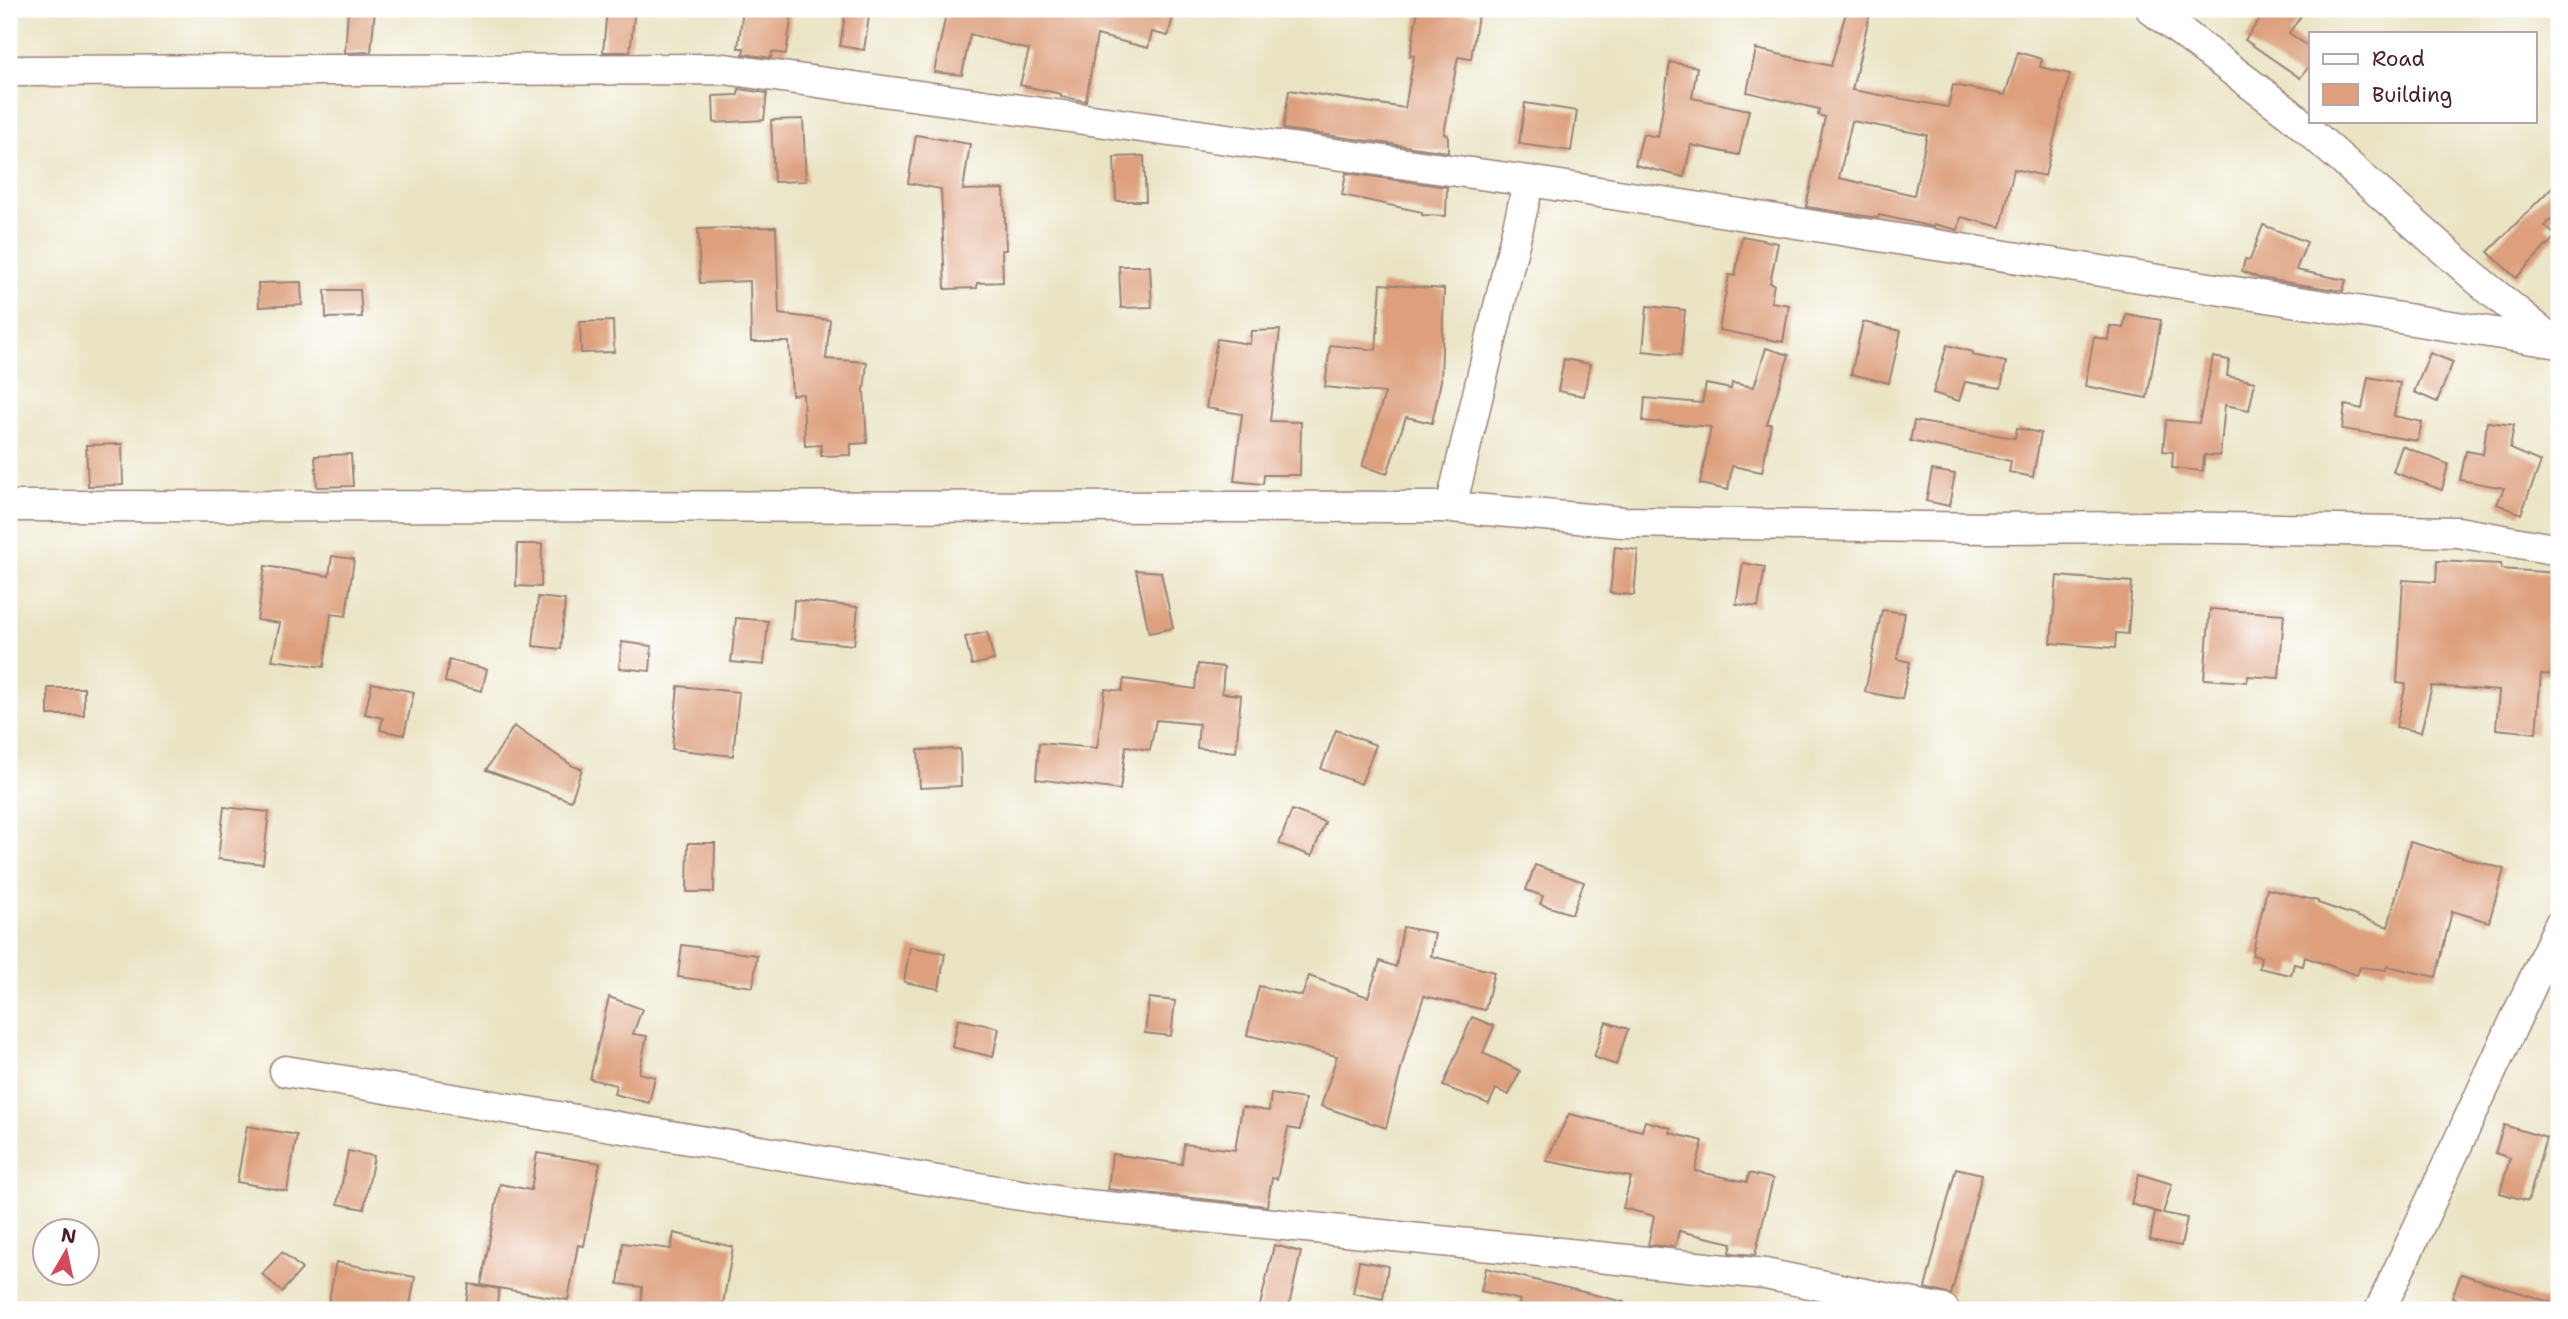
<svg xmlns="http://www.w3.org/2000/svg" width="2568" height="1319" font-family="'Shantell Sans',sans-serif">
	<rect width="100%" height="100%" fill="#fff"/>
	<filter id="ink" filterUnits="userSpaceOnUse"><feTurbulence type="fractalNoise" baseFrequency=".0143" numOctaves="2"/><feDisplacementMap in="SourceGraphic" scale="14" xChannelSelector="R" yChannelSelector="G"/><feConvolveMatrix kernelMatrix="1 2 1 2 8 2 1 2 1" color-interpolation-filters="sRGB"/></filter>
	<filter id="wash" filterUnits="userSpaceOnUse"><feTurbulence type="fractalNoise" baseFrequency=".00686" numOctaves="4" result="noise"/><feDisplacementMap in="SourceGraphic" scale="28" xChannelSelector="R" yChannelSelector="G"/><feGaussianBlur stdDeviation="1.57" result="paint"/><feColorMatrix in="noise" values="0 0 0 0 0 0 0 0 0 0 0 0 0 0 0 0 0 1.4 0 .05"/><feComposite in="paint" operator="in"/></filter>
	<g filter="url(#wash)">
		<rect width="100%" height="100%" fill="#eae4c4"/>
		<g id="blocks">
			<path fill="#dd9f7c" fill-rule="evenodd" d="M 348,9 L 375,9 L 371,52 L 345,53 Z
				M 607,9 L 635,9 L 630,52 L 603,52 Z
				M 743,9 L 778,9 L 777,12 L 792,14 L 786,54 L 772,52 L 771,58 L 743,54 L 744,48 L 738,48 Z
				M 846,9 L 870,9 L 864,50 L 840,46 Z
				M 947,9 L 1175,9 L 1168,36 L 1152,32 L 1148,48 L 1097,35 L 1086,101 L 1061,97 L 1061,94 L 1020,85 L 1029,50 L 970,34 L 962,75 L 934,72 Z
				M 1418,9 L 1439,9 L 1478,15 L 1471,59 L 1458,57 L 1444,134 L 1448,135 L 1448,152 L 1283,129 L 1289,90 L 1405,108 L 1414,56 L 1410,56 Z
				M 1847,9 L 1871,9 L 1852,90 L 1948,107 L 1953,85 L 2005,95 L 2018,52 L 2042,59 L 2040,67 L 2070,74 L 2045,176 L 2014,169 L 2001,227 L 1961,217 L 1958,230 L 1934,224 L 1934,227 L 1929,226 L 1879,215 L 1878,218 L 1806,207 L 1825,117 L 1818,115 L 1819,109 L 1747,92 L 1756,49 L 1831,66 ZM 1852,121 L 1927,135 L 1914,195 L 1839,178 Z
				M 2267,9 L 2306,9 L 2289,33 L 2311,48 L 2311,64 L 2300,78 L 2245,40 Z
				M 1670,62 L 1697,67 L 1692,98 L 1749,110 L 1739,155 L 1691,145 L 1684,177 L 1635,165 L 1643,134 L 1658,137 Z
				M 739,89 L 767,93 L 764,120 L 714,123 L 713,96 L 738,95 Z
				M 1525,103 L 1577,111 L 1571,151 L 1519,144 Z
				M 803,119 L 806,181 L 774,182 L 771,120 Z
				M 916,135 L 970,144 L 963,190 L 1004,189 L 1006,250 L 1002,250 L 1003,282 L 977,283 L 977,288 L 945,289 L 941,189 L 908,183 Z
				M 1144,156 L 1146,201 L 1116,201 L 1114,157 Z
				M 1346,173 L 1447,187 L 1446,216 L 1422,215 L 1422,212 L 1342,195 Z
				M 2559,180 L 2559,212 L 2545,226 L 2556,236 L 2516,278 L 2488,252 Z
				M 2263,225 L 2307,242 L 2296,270 L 2346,280 L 2343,291 L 2259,278 L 2242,271 L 2245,259 L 2250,260 Z
				M 776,227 L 779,314 L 830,320 L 826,359 L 867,362 L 864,391 L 867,443 L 851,444 L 851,455 L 821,456 L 821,445 L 805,446 L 803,394 L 792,395 L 789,342 L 751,342 L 750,281 L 700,283 L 698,229 Z
				M 1742,236 L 1778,243 L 1770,283 L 1774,284 L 1771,302 L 1789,305 L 1783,342 L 1719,330 L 1729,275 L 1735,276 Z
				M 1119,266 L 1150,266 L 1152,307 L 1121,308 Z
				M 301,282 L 302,305 L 259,307 L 258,283 Z
				M 1381,284 L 1444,289 L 1441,381 L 1432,423 L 1406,417 L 1387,474 L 1362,466 L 1385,393 L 1325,387 L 1330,345 L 1376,350 Z
				M 325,290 L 360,290 L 362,317 L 326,318 Z
				M 1647,306 L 1685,310 L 1681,355 L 1643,351 Z
				M 2126,314 L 2161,320 L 2147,398 L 2085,386 L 2094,337 L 2108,340 L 2110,326 L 2123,328 Z
				M 613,321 L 614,352 L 581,353 L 580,322 Z
				M 1863,322 L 1901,331 L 1889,383 L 1851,374 Z
				M 1280,330 L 1270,421 L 1301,422 L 1300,475 L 1264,475 L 1263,484 L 1234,481 L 1242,414 L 1206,408 L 1217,339 L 1250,344 L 1251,331 Z
				M 1947,345 L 1973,352 L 1972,355 L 2006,362 L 2001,388 L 1965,382 L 1959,401 L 1933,393 Z
				M 1766,348 L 1789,355 L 1767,424 L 1771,424 L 1762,472 L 1732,466 L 1728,490 L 1700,484 L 1711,427 L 1643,421 L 1645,398 L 1702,403 L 1706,384 L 1731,389 L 1732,383 L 1754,387 Z
				M 2430,353 L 2453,362 L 2437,402 L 2414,392 Z
				M 2213,357 L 2229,360 L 2227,376 L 2255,382 L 2249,410 L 2225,405 L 2220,456 L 2204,455 L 2203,471 L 2172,468 L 2173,452 L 2163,451 L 2166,420 L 2199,423 Z
				M 1564,359 L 1590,364 L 1584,396 L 1558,391 Z
				M 2368,377 L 2400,383 L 2394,416 L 2422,422 L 2418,441 L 2342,429 L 2345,405 L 2362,409 Z
				M 1914,421 L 2015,438 L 2017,428 L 2041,433 L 2033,477 L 2009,472 L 2011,461 L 1910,441 Z
				M 2487,422 L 2514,425 L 2510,449 L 2541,462 L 2521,514 L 2497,504 L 2504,488 L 2460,480 L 2466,451 L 2483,454 Z
				M 122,444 L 123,485 L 88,486 L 86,445 Z
				M 2402,446 L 2448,464 L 2442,490 L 2393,472 Z
				M 351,454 L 353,486 L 317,487 L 315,456 Z
				M 1932,470 L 1955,474 L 1949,506 L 1926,501 Z
				M 517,544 L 542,544 L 541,587 L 516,586 Z
				M 1615,547 L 1638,550 L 1634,595 L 1610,593 Z
				M 332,556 L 354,559 L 346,616 L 331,614 L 324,667 L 272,660 L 280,623 L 257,620 L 265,566 L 329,576 Z
				M 2437,561 L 2501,564 L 2501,569 L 2559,573 L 2559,675 L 2541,674 L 2536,733 L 2496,729 L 2499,691 L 2432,686 L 2421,732 L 2396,727 L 2406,684 L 2397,683 L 2403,580 L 2436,582 Z
				M 1743,563 L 1765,567 L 1758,607 L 1736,604 Z
				M 1136,570 L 1161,572 L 1173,628 L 1149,633 Z
				M 2057,576 L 2132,582 L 2128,634 L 2116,633 L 2115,648 L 2051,643 Z
				M 538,597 L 565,600 L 561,649 L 533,646 Z
				M 794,600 L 858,607 L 854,645 L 791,639 Z
				M 2210,609 L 2284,614 L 2279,678 L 2248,676 L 2247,682 L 2204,679 Z
				M 1882,610 L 1905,613 L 1897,659 L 1910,662 L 1902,699 L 1865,692 Z
				M 736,618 L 768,621 L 764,665 L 731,662 Z
				M 987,632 L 994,660 L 972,665 L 965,637 Z
				M 622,642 L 652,646 L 650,671 L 619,668 Z
				M 449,660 L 487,669 L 482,691 L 445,682 Z
				M 1198,664 L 1224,667 L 1222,693 L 1241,695 L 1236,752 L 1197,748 L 1199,724 L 1156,720 L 1150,750 L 1126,746 L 1120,790 L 1036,779 L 1039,743 L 1097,748 L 1105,689 L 1122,691 L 1124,679 L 1195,689 Z
				M 372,683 L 414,692 L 404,735 L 380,730 L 383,718 L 365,714 Z
				M 678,686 L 739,692 L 733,756 L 672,749 Z
				M 48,688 L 84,688 L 84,715 L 48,715 Z
				M 514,726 L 573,766 L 582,769 L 571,801 L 486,770 Z
				M 1336,730 L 1376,745 L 1361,784 L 1321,769 Z
				M 960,749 L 961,786 L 920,788 L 918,750 Z
				M 224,807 L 269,812 L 263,864 L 218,859 Z
				M 1292,810 L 1325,822 L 1312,856 L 1279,844 Z
				M 2410,842 L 2504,869 L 2489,922 L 2452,911 L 2436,977 L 2387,966 L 2386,970 L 2360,967 L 2357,975 L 2305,957 L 2303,966 L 2294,964 L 2291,975 L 2259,968 L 2261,957 L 2252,955 L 2267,889 L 2318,901 L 2318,903 L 2388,927 Z
				M 688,843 L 715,843 L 714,892 L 687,892 Z
				M 1535,865 L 1584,882 L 1572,914 L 1540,904 L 1543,896 L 1526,890 Z
				M 1403,927 L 1435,933 L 1431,956 L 1494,972 L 1485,1010 L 1424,996 L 1406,1050 L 1386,1128 L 1321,1106 L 1337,1056 L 1247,1035 L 1259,986 L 1302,996 L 1309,976 L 1368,997 L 1380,961 L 1396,967 Z
				M 682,945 L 757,955 L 753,987 L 678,977 Z
				M 910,947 L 945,953 L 939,989 L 904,982 Z
				M 609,997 L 642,1009 L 633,1034 L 647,1036 L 639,1073 L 655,1077 L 649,1103 L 614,1094 L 616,1085 L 590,1079 Z
				M 1149,998 L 1175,1001 L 1171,1036 L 1145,1033 Z
				M 1472,1017 L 1494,1026 L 1483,1053 L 1520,1071 L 1509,1095 L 1496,1089 L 1489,1104 L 1443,1086 Z
				M 958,1019 L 999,1028 L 993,1057 L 952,1047 Z
				M 1606,1022 L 1628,1029 L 1616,1065 L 1594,1057 Z
				M 1271,1094 L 1305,1099 L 1300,1130 L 1288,1128 L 1277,1179 L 1272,1178 L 1267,1206 L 1108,1189 L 1112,1154 L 1182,1164 L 1184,1144 L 1235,1150 L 1242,1107 L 1269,1111 Z
				M 1569,1114 L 1642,1131 L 1645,1121 L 1671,1128 L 1670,1133 L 1703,1141 L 1695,1171 L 1747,1182 L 1749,1173 L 1773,1179 L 1755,1255 L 1730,1253 L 1732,1243 L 1679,1231 L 1675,1247 L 1648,1245 L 1654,1216 L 1623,1208 L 1631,1177 L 1546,1161 Z
				M 2504,1125 L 2546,1138 L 2528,1201 L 2500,1193 L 2510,1158 L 2495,1153 Z
				M 247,1126 L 297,1135 L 287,1191 L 237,1182 Z
				M 348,1151 L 374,1156 L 364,1209 L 338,1204 Z
				M 537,1153 L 600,1163 L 584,1246 L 578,1245 L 568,1300 L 481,1285 L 500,1184 L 531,1190 Z
				M 1956,1168 L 1982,1174 L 1951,1295 L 1925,1288 Z
				M 2139,1174 L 2172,1184 L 2163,1213 L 2187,1218 L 2181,1246 L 2150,1240 L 2155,1212 L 2161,1213 L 2131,1204 Z
				M 674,1233 L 733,1247 L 722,1310 L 641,1310 L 642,1287 L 618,1284 L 623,1243 L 671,1249 Z
				M 1274,1245 L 1301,1252 L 1288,1310 L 1259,1310 Z
				M 282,1252 L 302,1269 L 282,1292 L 262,1274 Z
				M 1359,1261 L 1388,1266 L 1383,1299 L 1353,1293 Z
				M 336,1262 L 415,1277 L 409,1310 L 354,1310 L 328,1306 Z
				M 1486,1268 L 1624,1302 L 1623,1310 L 1517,1310 L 1520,1300 L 1481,1291 Z
				M 2461,1274 L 2559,1305 L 2558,1310 L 2488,1310 L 2452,1298 Z
				M 469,1284 L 499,1289 L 496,1310 L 465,1310 Z"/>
		</g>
	</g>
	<g filter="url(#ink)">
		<use href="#blocks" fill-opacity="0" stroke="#9a8278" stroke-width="2"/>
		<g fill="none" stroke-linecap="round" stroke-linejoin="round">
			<g stroke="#9a8278" stroke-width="33">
				<path id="minor" d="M 2151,9 L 2289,113 L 2485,286 L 2553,341
					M 9,71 L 725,69 L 1529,181 L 2559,343
					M 9,506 L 1451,507 L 1623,522 L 1986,528 L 2159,527 L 2458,532 L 2559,550
					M 1451,507 L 1529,181
					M 285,1071 L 1068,1203 L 1765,1274 L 1944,1310
					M 2380,1310 L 2559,926"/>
			</g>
			<use href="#minor" stroke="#fff" stroke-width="30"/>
		</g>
	</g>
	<rect width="2568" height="1319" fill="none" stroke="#fff" stroke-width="35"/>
	<rect x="2309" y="32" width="228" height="91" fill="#ffffff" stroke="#b7a5aa" stroke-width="2"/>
	<rect x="2323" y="54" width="35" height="10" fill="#ffffff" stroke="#b7a5aa" stroke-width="2"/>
	<text x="2372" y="66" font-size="21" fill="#4a1f2b">Road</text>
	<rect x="2323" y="84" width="35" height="21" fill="#dd9f7c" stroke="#b7a5aa" stroke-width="2"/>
	<text x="2372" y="102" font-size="21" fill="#4a1f2b">Building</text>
	<g transform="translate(66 1252) rotate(9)"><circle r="33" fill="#ffffff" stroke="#b7a5aa" stroke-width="2"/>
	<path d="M0-5L12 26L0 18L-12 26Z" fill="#d1495b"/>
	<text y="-10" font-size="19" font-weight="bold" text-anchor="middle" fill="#4a1f2b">N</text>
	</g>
</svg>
